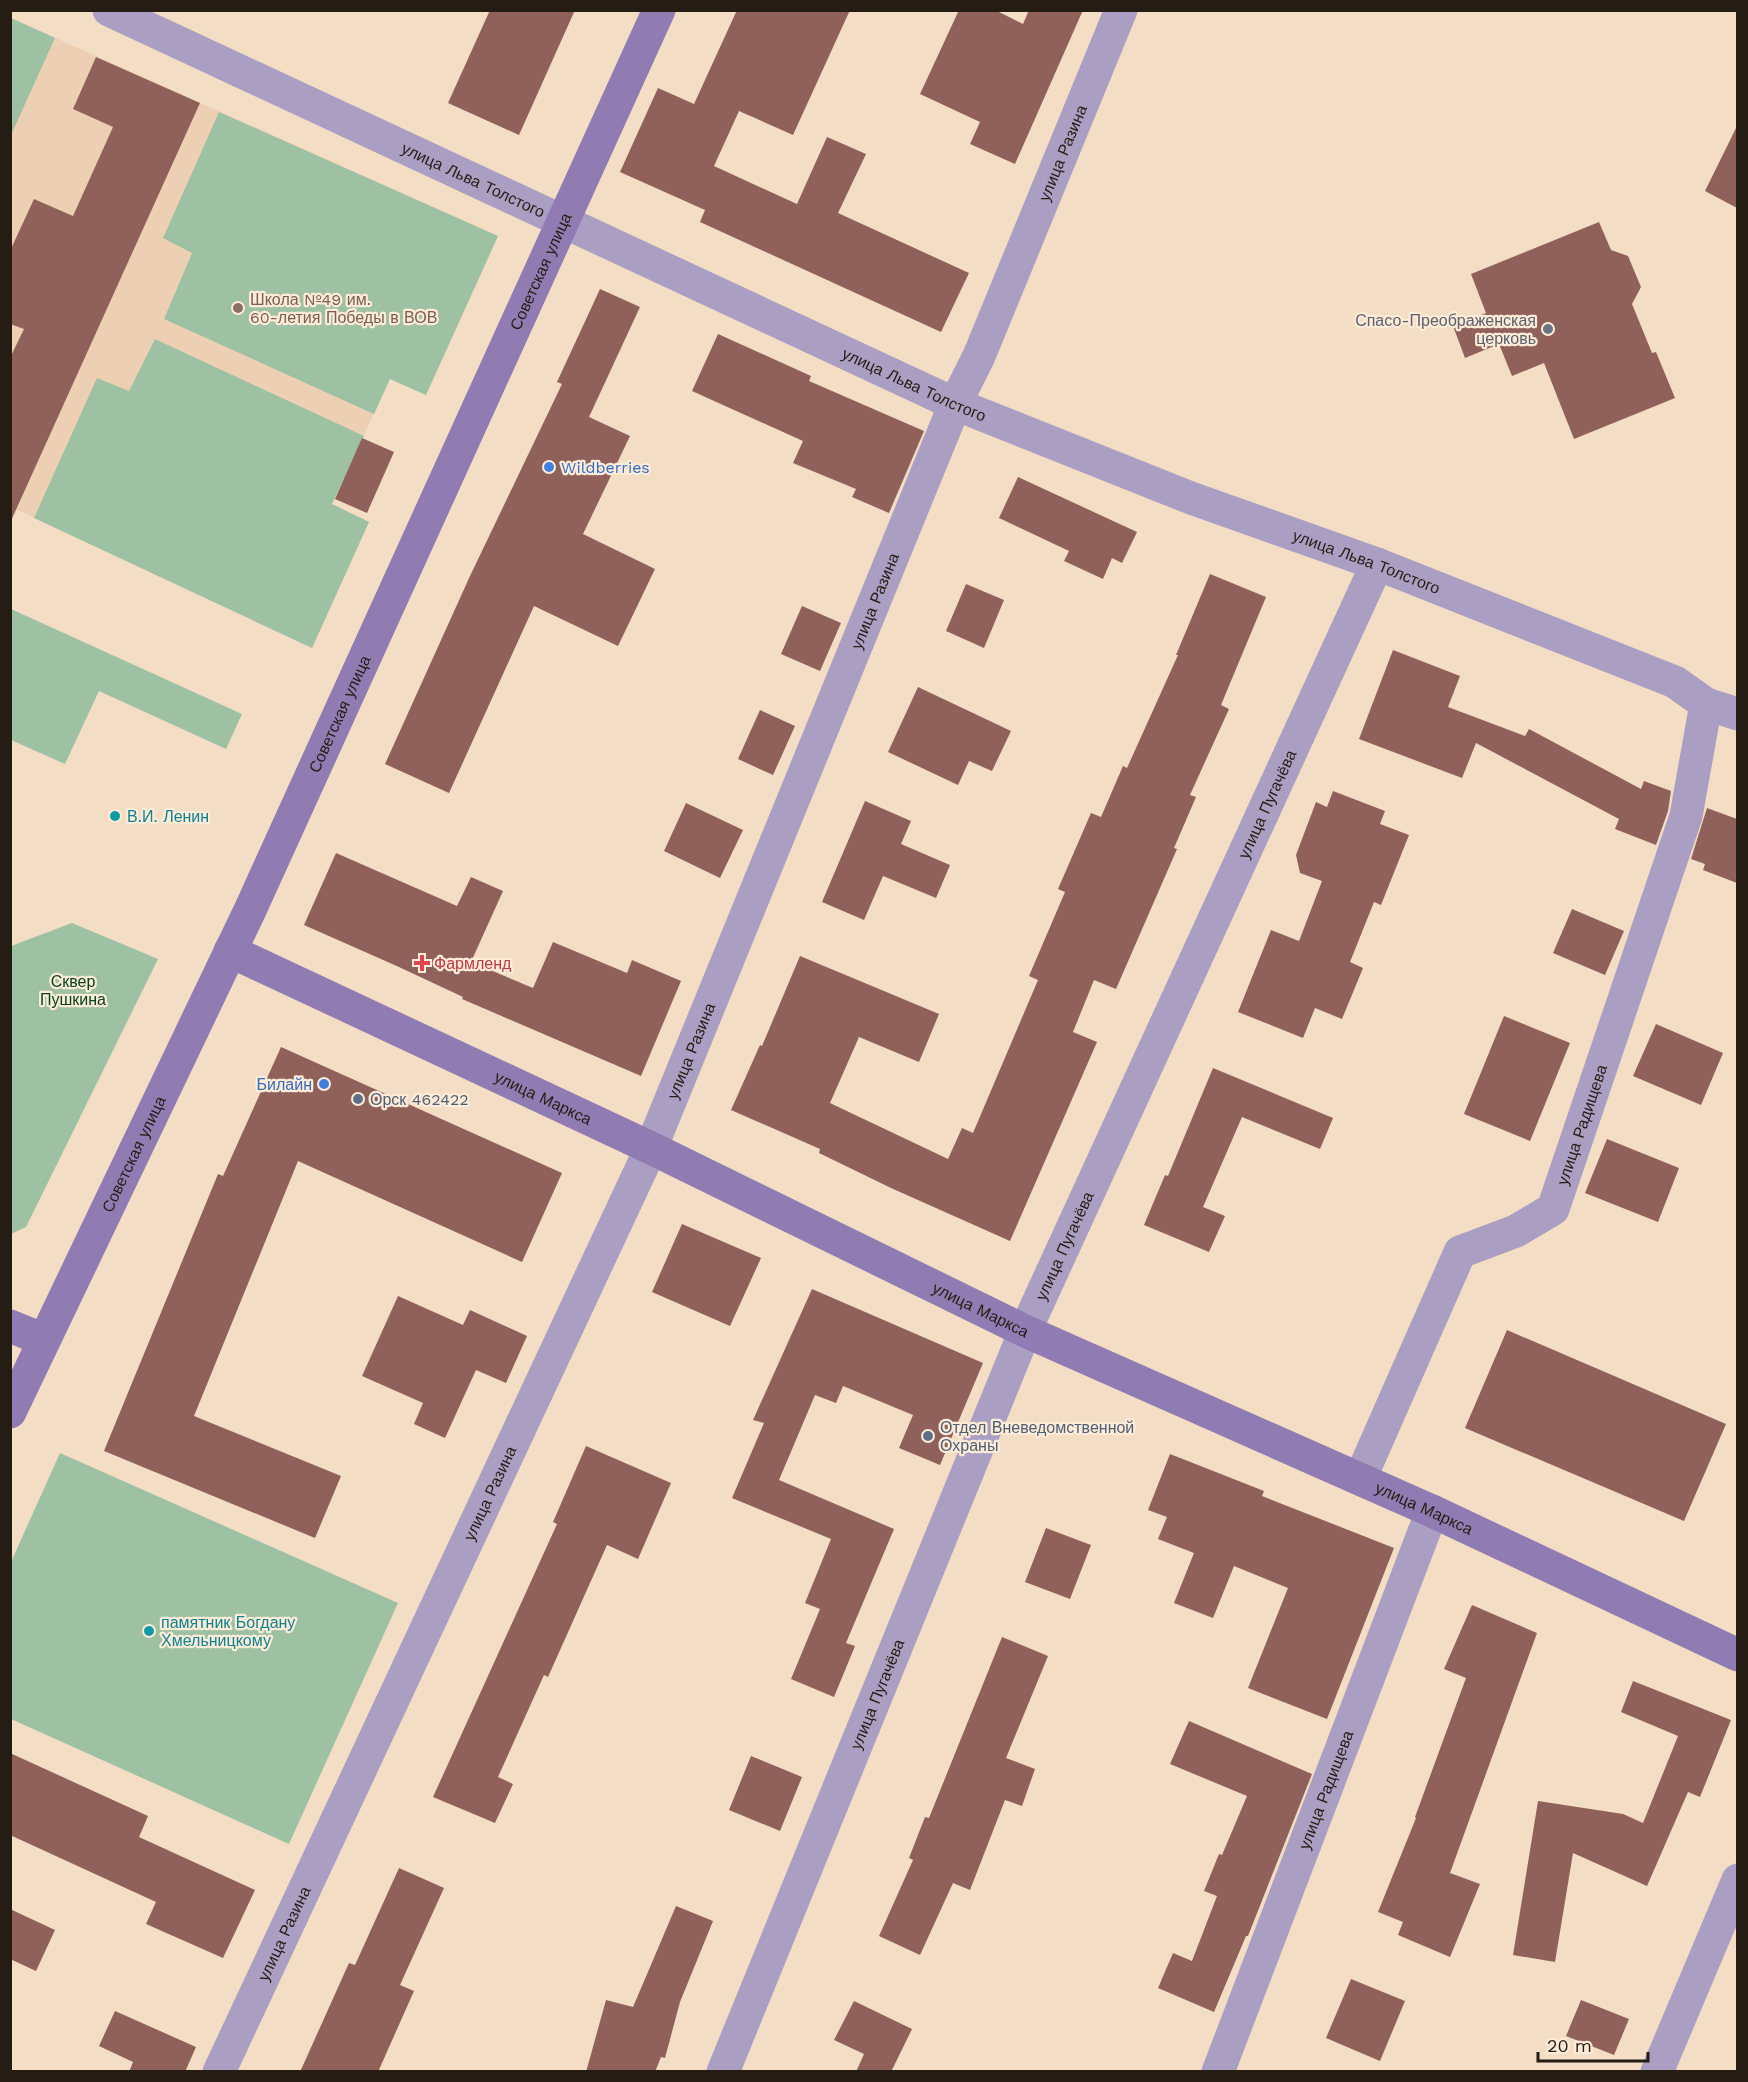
<svg xmlns="http://www.w3.org/2000/svg" width="1748" height="2082" font-family="'Work Sans',sans-serif">
	<rect width="100%" height="100%" fill="#f4ddc5"/>
	<path fill="#edd0b4" d="M 11,18 L 498,236 L 426,395 L 390,379 L 332,504 L 369,522 L 312,648 L 11,507 Z"/>
	<path fill="#9ec0a3" d="M 11,18 L 55,38 L 11,135 Z
		M 219,112 L 498,236 L 426,395 L 390,379 L 374,414 L 164,319 L 192,253 L 163,238 Z
		M 155,339 L 364,436 L 332,504 L 369,522 L 312,648 L 34,518 L 97,378 L 129,391 Z
		M 11,609 L 242,714 L 226,749 L 99,691 L 65,764 L 11,740 Z
		M 72,923 L 158,959 L 26,1227 L 11,1234 L 11,946 Z
		M 60,1453 L 398,1603 L 289,1844 L 11,1719 L 11,1562 Z"/>
	<path fill="#90615a" d="M 490,10 L 575,10 L 519,135 L 448,103 Z
		M 737,10 L 850,10 L 793,135 L 739,111 L 714,166 L 797,204 L 827,137 L 866,154 L 838,213 L 969,273 L 941,332 L 700,222 L 705,210 L 620,172 L 658,88 L 694,104 Z
		M 959,10 L 995,10 L 1023,24 L 1029,10 L 1083,10 L 1015,164 L 970,144 L 980,122 L 920,94 Z
		M 96,57 L 200,103 L 10,523 L 10,358 L 24,329 L 10,324 L 10,251 L 34,199 L 73,216 L 113,127 L 73,109 Z
		M 1737,126 L 1737,208 L 1705,191 Z
		M 1599,222 L 1611,250 L 1628,256 L 1641,287 L 1632,304 L 1652,353 L 1656,352 L 1675,398 L 1574,439 L 1544,363 L 1512,376 L 1499,344 L 1465,358 L 1453,326 L 1486,313 L 1471,274 Z
		M 600,289 L 640,307 L 589,417 L 630,436 L 583,534 L 655,569 L 618,646 L 534,606 L 449,793 L 385,764 L 470,576 L 562,384 L 557,382 Z
		M 718,334 L 811,376 L 809,381 L 924,431 L 889,513 L 852,497 L 856,489 L 793,463 L 803,441 L 692,391 Z
		M 362,438 L 394,452 L 367,513 L 335,499 Z
		M 1018,477 L 1137,532 L 1122,563 L 1112,558 L 1103,579 L 1064,561 L 1069,551 L 999,518 Z
		M 1210,574 L 1266,597 L 1221,705 L 1229,709 L 1190,795 L 1196,797 L 1174,848 L 1177,849 L 1116,989 L 1094,980 L 1073,1032 L 1097,1042 L 1010,1241 L 891,1188 L 819,1153 L 820,1149 L 731,1110 L 760,1045 L 762,1046 L 800,956 L 939,1014 L 919,1062 L 859,1037 L 830,1103 L 948,1159 L 962,1128 L 973,1133 L 1038,980 L 1029,976 L 1065,892 L 1058,889 L 1091,813 L 1101,817 L 1123,766 L 1127,768 L 1178,655 L 1176,655 Z
		M 966,584 L 1004,600 L 984,648 L 946,631 Z
		M 802,606 L 841,623 L 820,671 L 781,654 Z
		M 1393,650 L 1460,676 L 1448,707 L 1525,736 L 1529,729 L 1641,789 L 1644,781 L 1671,791 L 1668,811 L 1656,845 L 1615,829 L 1619,819 L 1476,743 L 1462,778 L 1359,739 Z
		M 918,687 L 1011,731 L 992,771 L 969,761 L 958,785 L 888,752 Z
		M 760,710 L 795,726 L 773,775 L 738,759 Z
		M 1333,791 L 1385,811 L 1380,824 L 1409,835 L 1381,905 L 1374,902 L 1350,962 L 1363,968 L 1342,1019 L 1315,1008 L 1303,1038 L 1238,1012 L 1271,930 L 1299,941 L 1322,881 L 1300,873 L 1296,855 L 1316,802 L 1327,807 Z
		M 865,801 L 911,821 L 901,844 L 950,865 L 936,898 L 883,876 L 864,920 L 822,902 Z
		M 686,803 L 743,830 L 720,878 L 664,851 Z
		M 1707,808 L 1737,819 L 1737,883 L 1703,870 L 1705,864 L 1691,859 Z
		M 336,853 L 457,906 L 471,877 L 503,891 L 471,962 L 533,988 L 553,942 L 627,973 L 632,960 L 681,981 L 641,1076 L 462,999 L 463,997 L 399,967 L 304,925 Z
		M 1572,909 L 1624,931 L 1605,975 L 1553,953 Z
		M 1504,1016 L 1570,1043 L 1530,1141 L 1464,1114 Z
		M 1656,1024 L 1723,1053 L 1701,1105 L 1633,1076 Z
		M 281,1047 L 562,1173 L 522,1262 L 298,1161 L 194,1416 L 341,1476 L 315,1538 L 104,1451 L 218,1174 L 223,1176 Z
		M 1213,1068 L 1333,1118 L 1320,1149 L 1242,1117 L 1203,1207 L 1225,1216 L 1209,1252 L 1144,1225 L 1165,1175 L 1168,1176 Z
		M 1607,1139 L 1679,1168 L 1658,1222 L 1585,1193 Z
		M 682,1224 L 761,1258 L 730,1326 L 652,1292 Z
		M 812,1289 L 983,1363 L 940,1465 L 899,1448 L 913,1415 L 843,1386 L 836,1403 L 815,1395 L 779,1480 L 894,1529 L 846,1643 L 855,1646 L 834,1697 L 791,1679 L 820,1609 L 805,1603 L 831,1539 L 732,1498 L 764,1423 L 753,1420 Z
		M 398,1296 L 463,1325 L 470,1310 L 527,1336 L 506,1383 L 476,1370 L 445,1438 L 414,1424 L 423,1403 L 362,1376 Z
		M 1507,1330 L 1726,1424 L 1684,1521 L 1465,1428 Z
		M 586,1446 L 671,1483 L 638,1559 L 607,1545 L 548,1677 L 544,1675 L 498,1777 L 513,1784 L 495,1823 L 433,1797 L 557,1524 L 553,1522 Z
		M 1170,1454 L 1264,1491 L 1262,1496 L 1394,1548 L 1327,1719 L 1248,1688 L 1288,1588 L 1234,1566 L 1213,1618 L 1174,1603 L 1194,1553 L 1158,1539 L 1167,1517 L 1148,1510 Z
		M 1046,1528 L 1091,1545 L 1070,1599 L 1025,1582 Z
		M 1472,1605 L 1537,1633 L 1450,1873 L 1480,1884 L 1450,1957 L 1398,1935 L 1403,1922 L 1378,1912 L 1416,1818 L 1415,1817 L 1466,1678 L 1444,1669 Z
		M 1002,1637 L 1048,1656 L 1006,1758 L 1035,1769 L 1022,1806 L 1005,1800 L 970,1890 L 953,1883 L 920,1955 L 879,1936 L 913,1860 L 909,1858 L 925,1817 L 929,1818 Z
		M 1633,1681 L 1731,1720 L 1700,1797 L 1688,1792 L 1647,1886 L 1573,1853 L 1555,1962 L 1513,1955 L 1538,1801 L 1623,1814 L 1643,1823 L 1678,1736 L 1621,1712 Z
		M 1189,1721 L 1312,1774 L 1248,1936 L 1246,1936 L 1214,2012 L 1158,1988 L 1173,1953 L 1192,1961 L 1217,1896 L 1204,1891 L 1219,1854 L 1222,1855 L 1247,1796 L 1170,1764 Z
		M 10,1753 L 148,1816 L 139,1837 L 255,1890 L 223,1958 L 146,1924 L 156,1902 L 10,1835 Z
		M 751,1756 L 802,1777 L 780,1831 L 729,1810 Z
		M 399,1868 L 444,1888 L 400,1985 L 414,1991 L 378,2072 L 300,2072 L 349,1963 L 355,1965 Z
		M 676,1906 L 713,1921 L 680,2002 L 665,2058 L 661,2057 L 655,2072 L 586,2072 L 606,2000 L 633,2007 Z
		M 10,1909 L 55,1930 L 36,1971 L 10,1959 Z
		M 1351,1979 L 1405,2001 L 1380,2061 L 1326,2038 Z
		M 1581,2000 L 1629,2019 L 1614,2055 L 1566,2036 Z
		M 854,2001 L 912,2029 L 891,2072 L 856,2072 L 864,2054 L 834,2040 Z
		M 115,2011 L 196,2047 L 185,2072 L 129,2072 L 133,2062 L 99,2046 Z"/>
	<g fill="none" stroke-linecap="round" stroke-linejoin="round">
		<g stroke="#ab9ec3" stroke-width="33">
			<path id="s1" d="M 109,10 L 955,404 L 1191,498 L 1377,564 L 1675,682 L 1706,704 L 1738,714"/>
			<path id="s2" d="M 1360,1479 L 1460,1252 L 1516,1231 L 1553,1209 L 1686,816 L 1706,704"/>
			<path id="s3" d="M 219,2072 L 651,1148 L 955,404 L 979,356 L 1121,10"/>
			<path id="s4" d="M 723,2072 L 1025,1331 L 1377,564"/>
			<path id="s5" d="M 1218,2072 L 1432,1511"/>
			<path d="M 1657,2072 L 1738,1880"/>
		</g>
		<g stroke="#907cb3" stroke-width="33">
			<path id="s6" d="M 230,951 L 651,1148 L 1025,1331 L 1432,1511 L 1738,1655"/>
			<path d="M 10,1326 L 44,1340"/>
			<path id="s7" d="M 10,1412 L 251,908 L 659,10"/>
		</g>
	</g>
	<circle fill="#8d6e63" stroke="#feebd8" stroke-width="2" cx="238" cy="308" r="6"/>
	<circle fill="#6b7280" stroke="#feebd8" stroke-width="2" cx="1548" cy="329" r="6"/>
	<g fill="#3f7fe0" stroke="#feebd8" stroke-width="2">
		<circle cx="549" cy="467" r="6"/>
		<circle cx="324" cy="1084" r="6"/>
	</g>
	<g fill="#0f9aa8" stroke="#feebd8" stroke-width="2">
		<circle cx="115" cy="816" r="6"/>
		<circle cx="149" cy="1631" r="6"/>
	</g>
	<path fill="#e0444e" stroke="#feebd8" stroke-width="2" d="M419 954h6v6h6v6h-6v6h-6v-6h-6v-6h6z"/>
	<g fill="#5c6f8a" stroke="#feebd8" stroke-width="2">
		<circle cx="358" cy="1099" r="6"/>
		<circle cx="928" cy="1436" r="6"/>
	</g>
	<g text-anchor="middle" dominant-baseline="central" stroke-width="4.5" stroke-linejoin="round" paint-order="stroke">
		<g font-size="16" fill="#251d14" stroke="#feebd8">
			<text stroke="none"><textPath href="#s3" startOffset="2097">улица Разина</textPath></text>
			<text stroke="none"><textPath href="#s1" startOffset="402">улица Льва Толстого</textPath></text>
			<text stroke="none"><textPath href="#s7" startOffset="1258">Советская улица</textPath></text>
			<text stroke="none"><textPath href="#s1" startOffset="888">улица Льва Толстого</textPath></text>
			<text stroke="none"><textPath href="#s1" startOffset="1374">улица Льва Толстого</textPath></text>
			<text stroke="none"><textPath href="#s3" startOffset="1611">улица Разина</textPath></text>
			<text stroke="none"><textPath href="#s7" startOffset="772">Советская улица</textPath></text>
			<text stroke="none"><textPath href="#s4" startOffset="1380">улица Пугачёва</textPath></text>
			<text stroke="none"><textPath href="#s3" startOffset="1125">улица Разина</textPath></text>
			<text stroke="none"><textPath href="#s6" startOffset="346">улица Маркса</textPath></text>
			<text stroke="none"><textPath href="#s2" startOffset="440">улица Радищева</textPath></text>
			<text stroke="none"><textPath href="#s7" startOffset="286">Советская улица</textPath></text>
			<text stroke="none"><textPath href="#s4" startOffset="894">улица Пугачёва</textPath></text>
			<text stroke="none"><textPath href="#s6" startOffset="832">улица Маркса</textPath></text>
			<text stroke="none"><textPath href="#s3" startOffset="639">улица Разина</textPath></text>
			<text stroke="none"><textPath href="#s6" startOffset="1318">улица Маркса</textPath></text>
			<text stroke="none"><textPath href="#s4" startOffset="408">улица Пугачёва</textPath></text>
			<text stroke="none"><textPath href="#s5" startOffset="302">улица Радищева</textPath></text>
			<text stroke="none"><textPath href="#s3" startOffset="153">улица Разина</textPath></text>
		</g>
		<g font-size="16" fill="#785e54" stroke="#feebd8" text-anchor="start">
			<text x="250" y="299">Школа №49 им.<tspan x="250" dy="18">60-летия Победы в ВОВ</tspan></text>
		</g>
		<g font-size="16" fill="#5b616d" stroke="#feebd8" text-anchor="end">
			<text x="1536" y="320">Спасо-Преображенская<tspan x="1536" dy="18">церковь</tspan></text>
		</g>
		<g font-size="16" fill="#366cbe" stroke="#feebd8" text-anchor="start">
			<text x="561" y="467">Wildberries</text>
			<text x="312" y="1084" text-anchor="end">Билайн</text>
		</g>
		<g font-size="16" fill="#0d838f" stroke="#feebd8" text-anchor="start">
			<text x="127" y="816">В.И. Ленин</text>
			<text x="161" y="1622">памятник Богдану<tspan x="161" dy="18">Хмельницкому</tspan></text>
		</g>
		<g font-size="16" fill="#be3a42" stroke="#feebd8" text-anchor="start">
			<text x="434" y="963">Фармленд</text>
		</g>
		<g font-size="16" fill="#01451c" stroke="#feebd8">
			<text x="73" y="981">Сквер<tspan x="73" dy="18">Пушкина</tspan></text>
		</g>
		<g font-size="16" fill="#4e5e75" stroke="#feebd8" text-anchor="start">
			<text x="370" y="1099">Орск 462422</text>
			<text x="940" y="1427">Отдел Вневедомственной<tspan x="940" dy="18">Охраны</tspan></text>
		</g>
	</g>
	<rect width="1748" height="2082" fill="none" stroke="#251d14" stroke-width="24"/>
	<path d="M1538 2052v9h110v-9" fill="none" stroke="#251d14" stroke-width="3"/>
	<text x="1547" y="2052" font-size="18" fill="#251d14" stroke="#feebd8" stroke-width="4.5" paint-order="stroke">20 m</text>
</svg>
